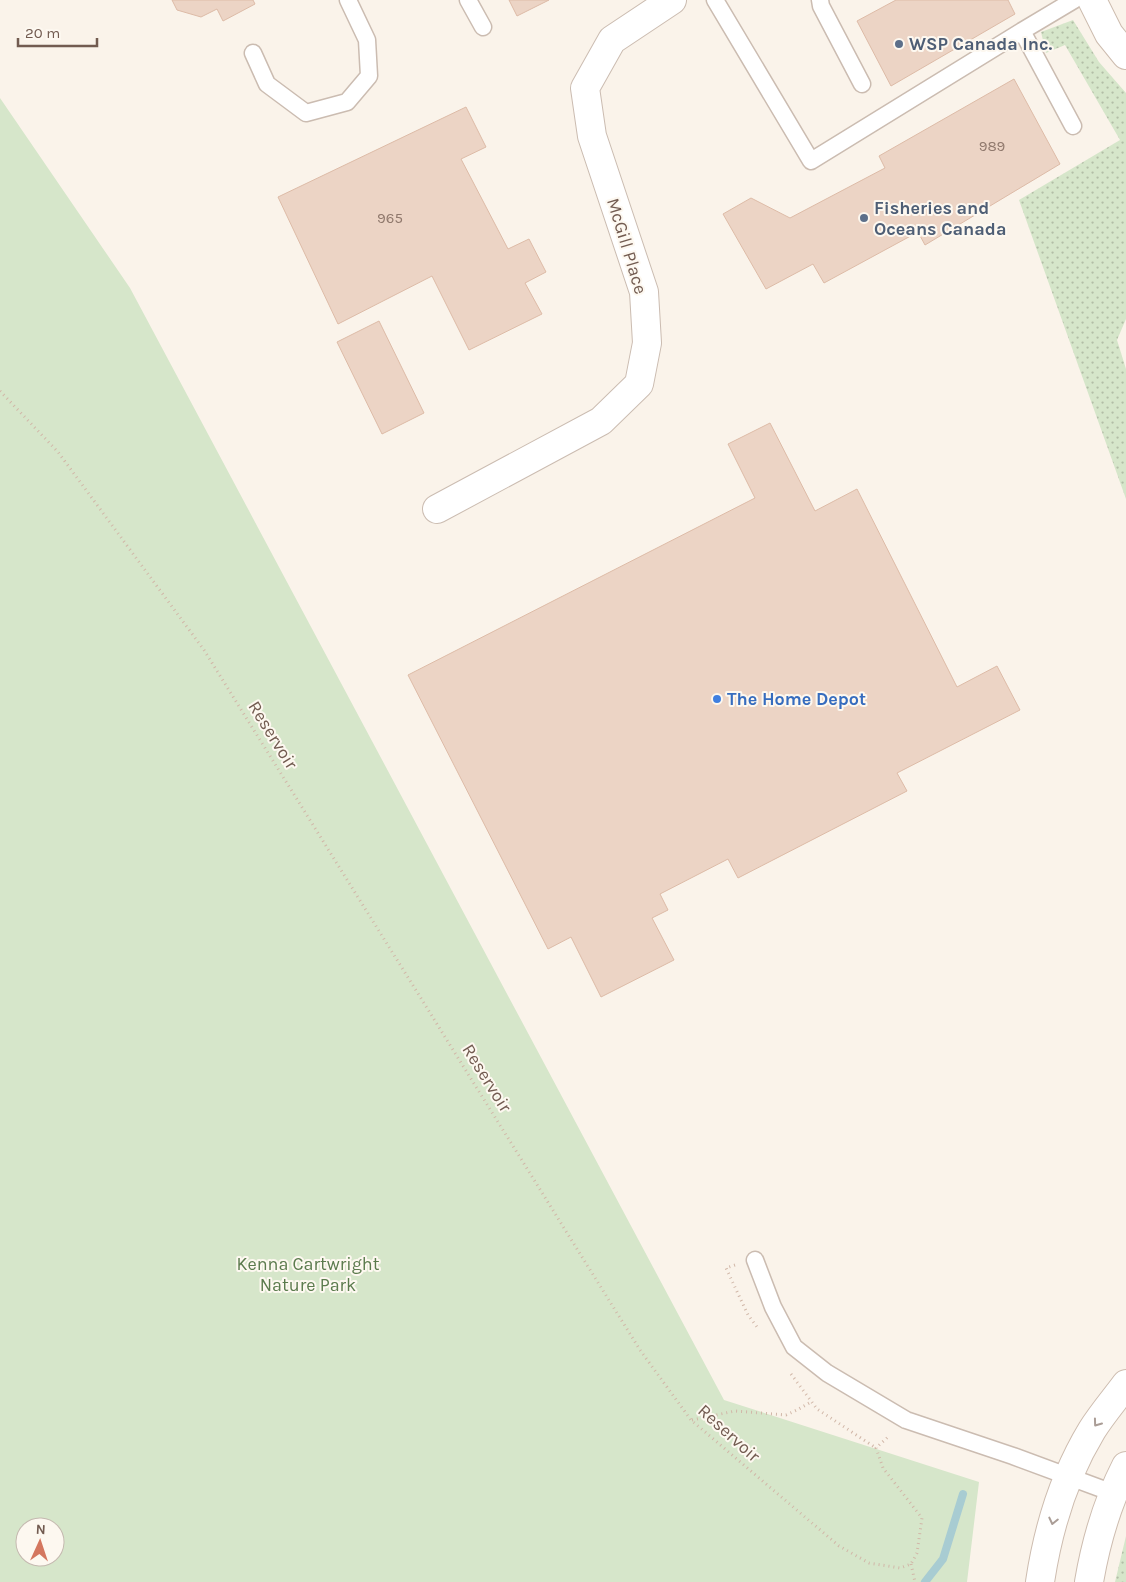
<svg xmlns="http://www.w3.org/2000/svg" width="1126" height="1582" font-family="Karla,sans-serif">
	<defs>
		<pattern id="grass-dots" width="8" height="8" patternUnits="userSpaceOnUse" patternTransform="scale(1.25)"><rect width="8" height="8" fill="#d6e6ca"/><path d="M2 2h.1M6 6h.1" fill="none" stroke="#b2bda6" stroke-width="1.8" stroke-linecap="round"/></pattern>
	</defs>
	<rect width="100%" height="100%" fill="#faf3ea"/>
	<path fill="url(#grass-dots)" d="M 1073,20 L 1099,62 L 1126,93 L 1126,319 L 1117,340 L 1126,369 L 1126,499 L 1019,200 L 1120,140 L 1065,45 L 1046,53 L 1041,32 Z
		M 1126,1536 L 1126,1582 L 1115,1582 Z"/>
	<path fill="#d6e6ca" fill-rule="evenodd" d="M 0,98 L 130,288 L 724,1400 L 979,1482 L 967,1582 L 0,1582 ZM 25,1527 L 55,1527 L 55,1557 L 25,1557 Z"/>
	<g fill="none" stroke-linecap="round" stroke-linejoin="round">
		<path stroke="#a8ccd2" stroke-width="8" d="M 925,1582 L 943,1559 L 963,1494"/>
	</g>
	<path fill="#ecd4c5" stroke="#ddbba7" d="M 172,0 L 253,0 L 255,4 L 223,21 L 217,9 L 201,17 L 177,10 Z
		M 509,0 L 549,0 L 517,16 Z
		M 896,0 L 1008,0 L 1015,14 L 891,86 L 857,21 Z
		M 1014,79 L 1060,164 L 925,245 L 918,232 L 824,283 L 813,264 L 766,289 L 723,214 L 751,198 L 790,218 L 885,168 L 879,156 Z
		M 466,107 L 486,147 L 461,159 L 508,249 L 529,239 L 546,272 L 525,283 L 542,314 L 469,350 L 432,276 L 338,324 L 278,197 Z
		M 379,321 L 424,413 L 382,434 L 337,342 Z
		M 770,423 L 815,511 L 857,489 L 957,687 L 997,666 L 1020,710 L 897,773 L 907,791 L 738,878 L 728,859 L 660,894 L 668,910 L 652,918 L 674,960 L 601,997 L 571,937 L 548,949 L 408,675 L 755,498 L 728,444 Z"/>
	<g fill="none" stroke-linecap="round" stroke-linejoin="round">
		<g stroke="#cbbcb1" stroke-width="19">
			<path id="lane" d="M 468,0 L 483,27
				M 715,0 L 811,161 L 1022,31 L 1073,126
				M 820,0 L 821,6 L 862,84
				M 1022,31 L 1074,0
				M 253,53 L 267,84 L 306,113 L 347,102 L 369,76 L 367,40 L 348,0
				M 755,1260 L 773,1307 L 794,1347 L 827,1373 L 906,1420 L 1013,1456 L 1113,1493"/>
		</g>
		<g stroke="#cbbcb1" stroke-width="30">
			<path id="street" d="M 437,509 L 601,421 L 639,384 L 647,343 L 644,292 L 592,136 L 585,88 L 612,40 L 672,0"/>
		</g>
		<g stroke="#cdbcaf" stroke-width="30">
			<path id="secondary" d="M 1092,0 L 1109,34 L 1126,55
				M 1040,1582 C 1048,1529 1064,1476 1092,1430 C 1102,1414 1115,1399 1126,1384
				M 1089,1582 C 1096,1541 1107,1503 1126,1466"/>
		</g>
		<path stroke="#d1b7a8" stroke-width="3" stroke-dasharray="1 4" stroke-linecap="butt" d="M 0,391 L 58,452 L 204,650 L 640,1350 L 691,1420 L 839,1546 L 869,1563 L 900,1568 L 911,1564 L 917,1553 L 922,1518 L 883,1468 L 876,1448 L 889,1436
			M 735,1265 L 726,1268 L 748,1315 L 757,1327
			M 791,1374 L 817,1409 L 876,1448
			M 692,1420 L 735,1411 L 786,1415 L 797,1410 L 811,1402
			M 911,1564 L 915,1582"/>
		<use href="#lane" stroke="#fff" stroke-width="16"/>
		<use href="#street" stroke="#fff" stroke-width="28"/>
		<use href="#secondary" stroke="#fff" stroke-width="28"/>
	</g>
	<defs><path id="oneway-chevron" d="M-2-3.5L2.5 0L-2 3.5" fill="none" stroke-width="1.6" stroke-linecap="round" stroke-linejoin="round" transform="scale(1.25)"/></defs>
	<g stroke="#aa9d96">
		<use href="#oneway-chevron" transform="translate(1097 1423) rotate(126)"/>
		<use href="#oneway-chevron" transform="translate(1053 1521) rotate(103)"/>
	</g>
	<g fill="#5c6f8a" stroke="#fdf8f0" stroke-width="2">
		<circle cx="899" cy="44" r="5"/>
		<circle cx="864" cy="218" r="5"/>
	</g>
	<circle fill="#3f7fe0" stroke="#fdf8f0" stroke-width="2" cx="717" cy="699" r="5"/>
	<g text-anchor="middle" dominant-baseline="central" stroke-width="4" stroke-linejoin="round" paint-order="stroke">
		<g font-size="15" fill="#90796d">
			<text x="992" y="146">989</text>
			<text x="390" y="218">965</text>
		</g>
		<g font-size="18" font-weight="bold" fill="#4e5e75" stroke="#fdf8f0" text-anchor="start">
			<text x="909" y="44">WSP Canada Inc.</text>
			<text x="874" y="208">Fisheries and<tspan x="874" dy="21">Oceans Canada</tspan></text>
		</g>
		<g font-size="18" fill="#725b50" stroke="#fdf8f0">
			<text transform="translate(627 246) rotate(73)">McGill Place</text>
			<text transform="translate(273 735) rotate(58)">Reservoir</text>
			<text transform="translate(487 1078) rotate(58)">Reservoir</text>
			<text transform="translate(729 1433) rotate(42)">Reservoir</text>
		</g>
		<g font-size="18" font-weight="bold" fill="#366cbe" stroke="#fdf8f0" text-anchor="start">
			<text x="727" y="699">The Home Depot</text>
		</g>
		<g font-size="18" fill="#5b7b4d" stroke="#fdf8f0">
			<text x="308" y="1264">Kenna Cartwright<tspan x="308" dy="21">Nature Park</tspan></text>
		</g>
	</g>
	<g transform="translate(40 1542) rotate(3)"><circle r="24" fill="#fdf8f0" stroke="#c5b9b0"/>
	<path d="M0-4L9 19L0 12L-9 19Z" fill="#d4775f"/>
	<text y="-8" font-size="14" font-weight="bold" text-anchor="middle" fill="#725b50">N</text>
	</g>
	<path d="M18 38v8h79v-8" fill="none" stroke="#725b50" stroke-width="2.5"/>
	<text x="25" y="38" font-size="15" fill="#725b50" stroke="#fdf8f0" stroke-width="4" paint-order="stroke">20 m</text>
</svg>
